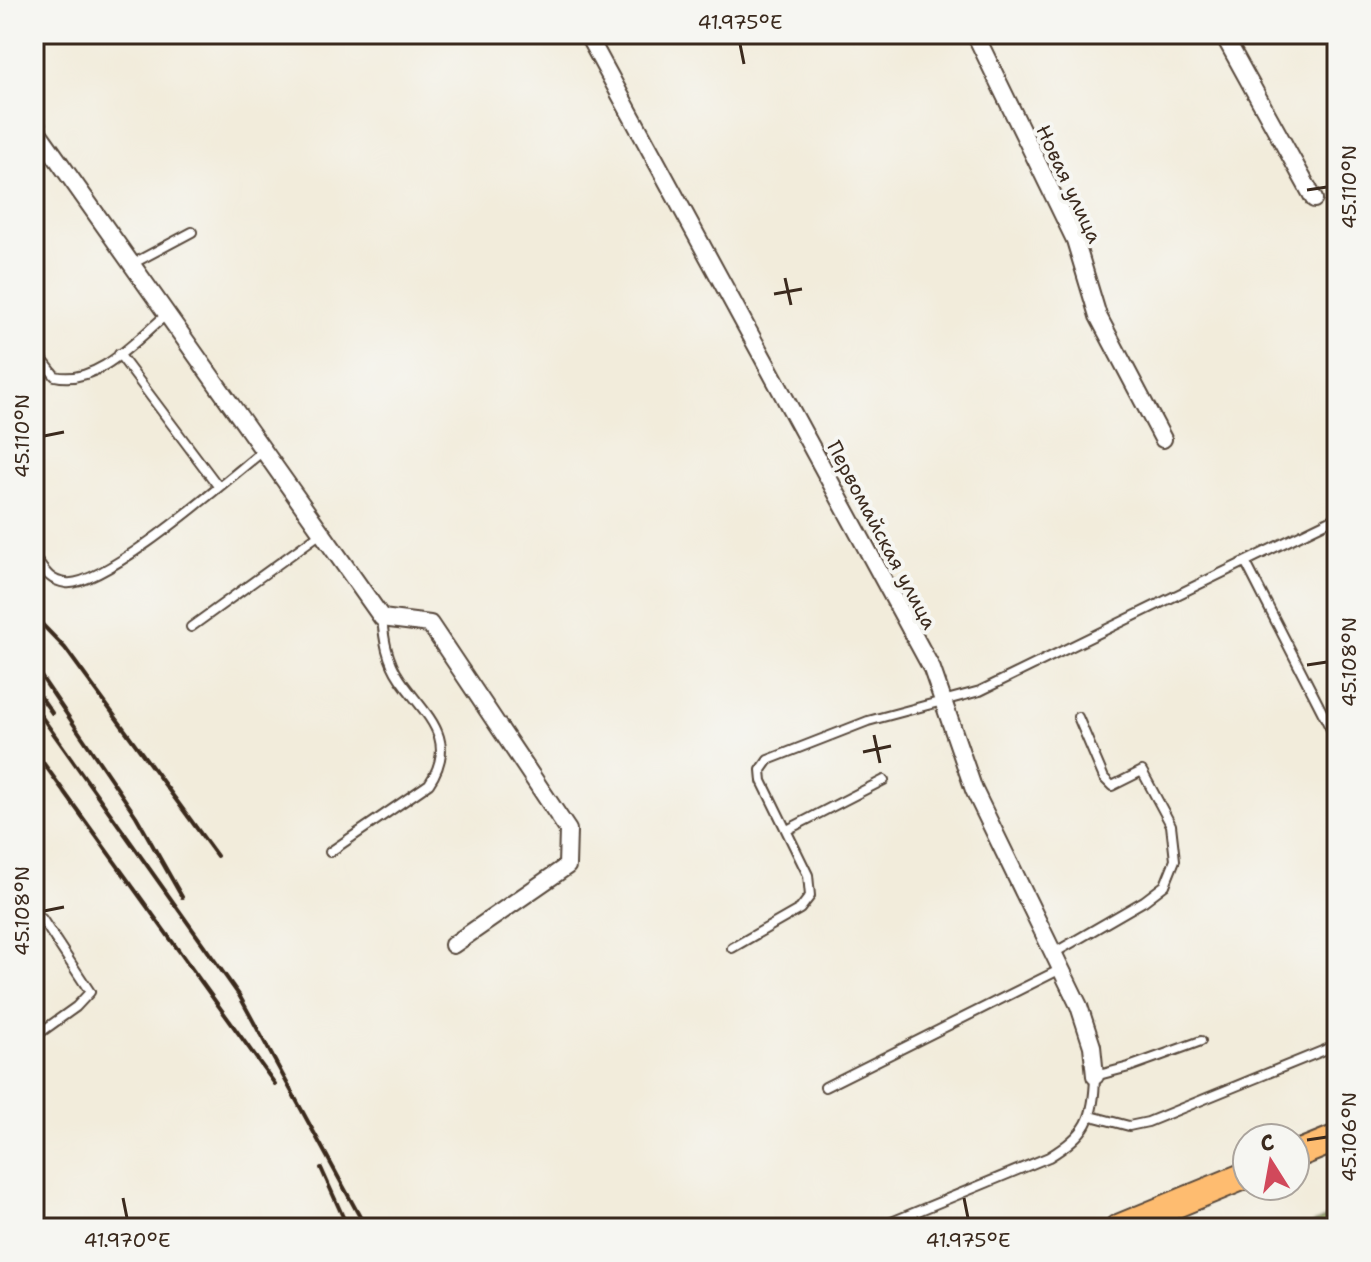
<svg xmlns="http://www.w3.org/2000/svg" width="1371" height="1262" font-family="'Shantell Sans',sans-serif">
	<defs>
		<pattern id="forest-firs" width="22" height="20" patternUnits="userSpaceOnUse" patternTransform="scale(2)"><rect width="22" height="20" fill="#99b466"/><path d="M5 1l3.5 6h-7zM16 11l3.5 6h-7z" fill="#7e9353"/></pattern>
	</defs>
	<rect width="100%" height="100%" fill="#f6f6f2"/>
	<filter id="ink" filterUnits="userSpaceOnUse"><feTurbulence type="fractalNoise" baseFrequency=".0125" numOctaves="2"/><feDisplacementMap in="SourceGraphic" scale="16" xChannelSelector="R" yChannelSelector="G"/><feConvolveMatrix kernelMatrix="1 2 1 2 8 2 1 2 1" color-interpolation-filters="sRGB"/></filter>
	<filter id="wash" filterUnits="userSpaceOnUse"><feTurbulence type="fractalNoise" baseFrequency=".006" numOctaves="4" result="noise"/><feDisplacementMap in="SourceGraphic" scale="32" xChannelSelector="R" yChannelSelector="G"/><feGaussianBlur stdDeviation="1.8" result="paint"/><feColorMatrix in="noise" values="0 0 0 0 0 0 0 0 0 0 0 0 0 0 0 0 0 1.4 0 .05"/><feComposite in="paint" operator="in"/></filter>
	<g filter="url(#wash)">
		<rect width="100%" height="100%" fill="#f2ecdb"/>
		<path fill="url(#forest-firs)" stroke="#6a6f42" stroke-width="2" d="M 1337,1212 L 1337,1228 L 1305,1228 Z"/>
	</g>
	<g filter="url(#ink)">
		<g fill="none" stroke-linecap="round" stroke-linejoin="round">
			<g stroke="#56473a" stroke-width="12">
				<path id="service" d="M 132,264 L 192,232
					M 34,349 L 55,376 C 97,386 137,339 166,315
					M 119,354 L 218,486
					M 34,557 C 44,570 49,581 66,583 C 104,588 229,478 263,451
					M 1246,563 L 1337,741
					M 191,627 L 321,533
					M 787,830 L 884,780
					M 330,852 L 429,784 C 460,738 424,714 400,679 C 387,660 384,640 382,618
					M 34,914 L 42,919 L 90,992 L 76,1007 L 34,1037
					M 732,948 L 800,909 L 810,896 L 808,875 L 762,781 L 761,770 L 768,760 L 868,721 L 980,691 L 1337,517
					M 1054,953 L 1144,901 L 1165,885 L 1175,860 L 1171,825 L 1142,771 L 1112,786 L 1104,778 L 1078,717
					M 825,1087 L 1061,969
					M 1091,1116 L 1129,1126 L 1148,1122 L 1337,1045
					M 877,1228 L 1049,1157 C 1087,1134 1094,1119 1095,1076 L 1129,1067 L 1201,1041"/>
			</g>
			<g stroke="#56473a" stroke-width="20">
				<path id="minor" d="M 587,34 L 932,669 L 974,790 L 1079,1006 L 1092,1046 L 1095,1076
					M 975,34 L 1075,240 L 1098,316 L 1163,439
					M 1223,34 L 1314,199
					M 34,114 L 38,132 L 382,618 L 430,624 L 568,830 L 567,866 L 453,945"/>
			</g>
			<g stroke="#56473a" stroke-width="30">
				<path id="trunk" d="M 1295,1155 L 1337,1138
					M 1118,1228 L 1247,1175"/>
			</g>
			<use href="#service" stroke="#fff" stroke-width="8"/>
			<use href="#minor" stroke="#fff" stroke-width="16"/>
			<use href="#trunk" stroke="#febc70" stroke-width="26"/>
			<path stroke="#3b2a1e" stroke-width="4" d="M 34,616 L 65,648 L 217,856
				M 34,666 L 136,816 L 182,897
				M 34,687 L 52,713
				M 34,706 L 239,995 L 366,1228
				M 34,750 L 275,1084
				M 34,772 L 41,782
				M 321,1168 L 348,1228"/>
		</g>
	</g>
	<path fill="none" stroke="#3b2a1e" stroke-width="3" d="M 740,44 L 744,64M 1307,190 L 1327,187M 785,278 L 791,305M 774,294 L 802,289M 44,436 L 64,432M 1307,665 L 1327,662M 874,735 L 880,763M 863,752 L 891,746M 44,911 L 64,907M 1307,1140 L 1327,1137M 123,1198 L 127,1218M 964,1198 L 968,1218"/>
	<g text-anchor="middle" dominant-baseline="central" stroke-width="8" stroke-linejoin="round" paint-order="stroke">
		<g font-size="20" fill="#3b2a1e" stroke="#f6f6f2">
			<text transform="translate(1069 184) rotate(65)">Новая улица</text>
			<text transform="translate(882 535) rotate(62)">Первомайская улица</text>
		</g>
	</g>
	<rect width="1371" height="1262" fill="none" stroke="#f6f6f2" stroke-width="88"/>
	<g transform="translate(1271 1162) rotate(349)"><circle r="38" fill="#f6f6f2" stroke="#aba49d" stroke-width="2"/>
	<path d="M0-6L14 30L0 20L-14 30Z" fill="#d1495b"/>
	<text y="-12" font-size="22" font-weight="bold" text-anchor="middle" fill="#3b2a1e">С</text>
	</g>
	<rect x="44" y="44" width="1283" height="1174" fill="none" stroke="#3b2a1e" stroke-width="3"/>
	<g font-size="20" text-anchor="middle" fill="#3b2a1e">
		<text x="740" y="29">41.975°E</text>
		<text transform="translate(1349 187) rotate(-90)" y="7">45.110°N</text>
		<text transform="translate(22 436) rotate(-90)" y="7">45.110°N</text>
		<text transform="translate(1349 662) rotate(-90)" y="7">45.108°N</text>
		<text transform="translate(22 911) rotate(-90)" y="7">45.108°N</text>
		<text transform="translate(1349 1137) rotate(-90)" y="7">45.106°N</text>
		<text x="127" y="1247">41.970°E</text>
		<text x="968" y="1247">41.975°E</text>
	</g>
</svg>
